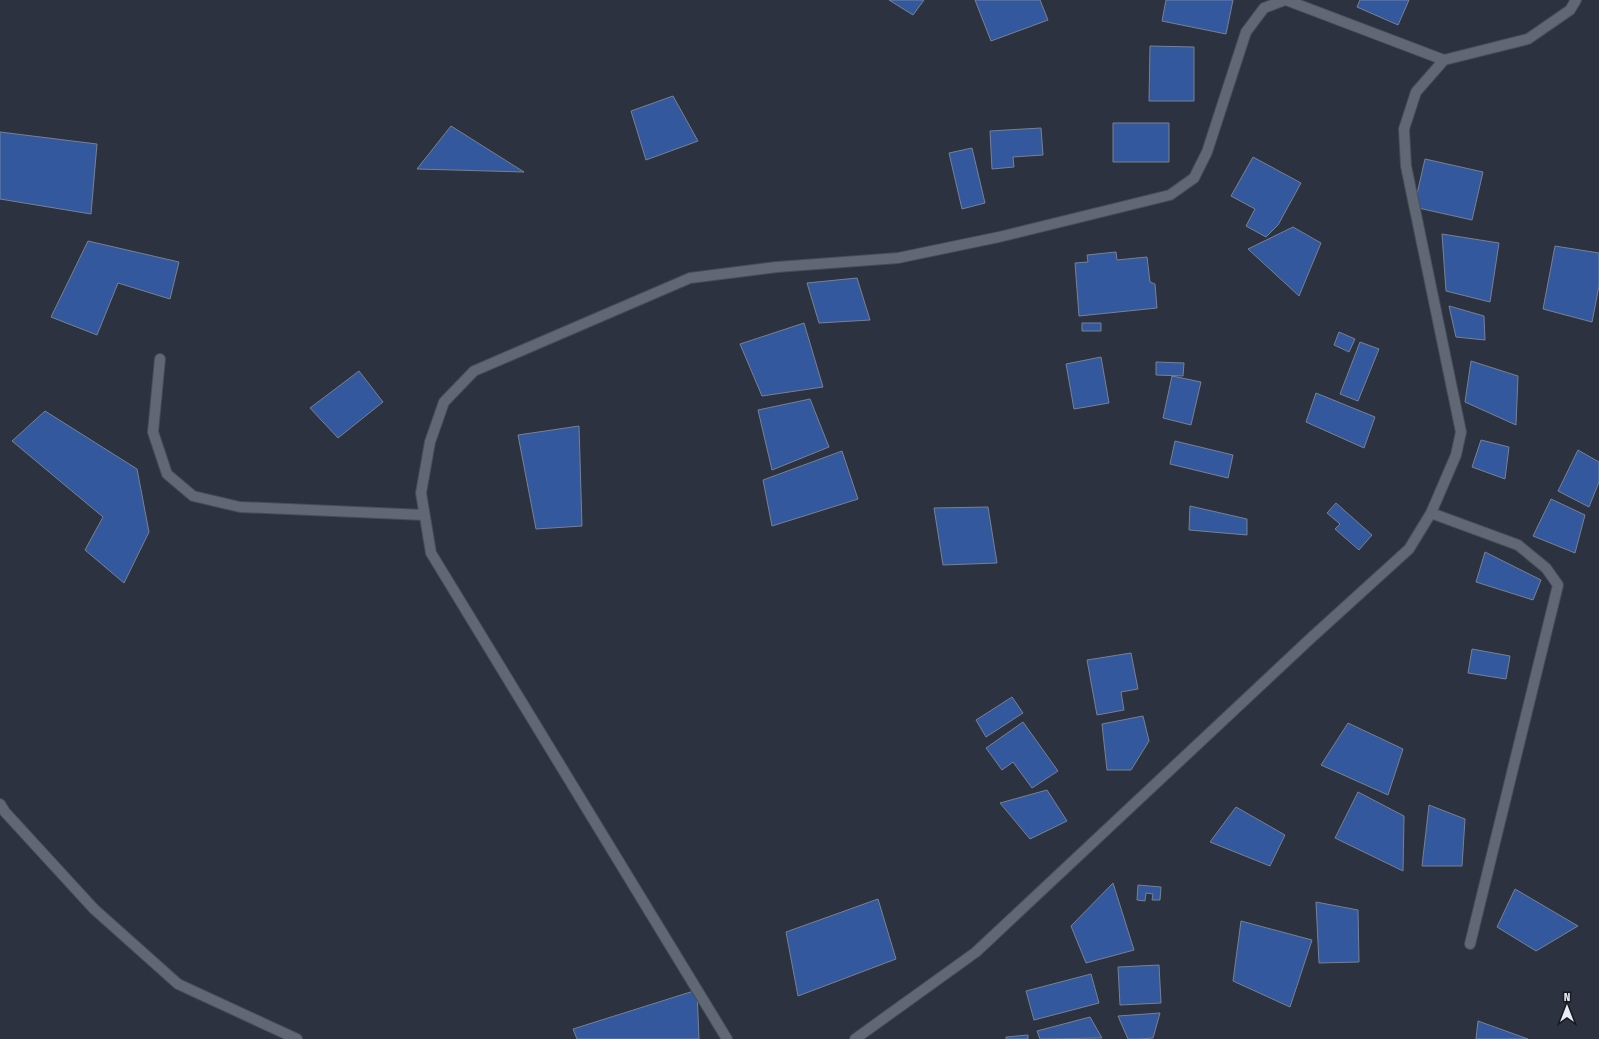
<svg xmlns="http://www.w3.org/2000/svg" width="1599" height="1039" font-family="'Fira Sans Condensed',sans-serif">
	<rect width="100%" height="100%" fill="#2c323f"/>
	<path fill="#33589e" stroke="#798190" d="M 889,0 L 924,0 L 913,15 Z
		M 975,0 L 1040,0 L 1048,20 L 991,41 Z
		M 1166,0 L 1233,0 L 1226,34 L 1162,21 Z
		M 1360,0 L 1409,0 L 1398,25 L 1357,7 Z
		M 1150,46 L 1194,47 L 1194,101 L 1149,101 Z
		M 673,96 L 698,141 L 646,160 L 631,111 Z
		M 1113,123 L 1169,123 L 1169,162 L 1113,162 Z
		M 451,126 L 524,172 L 417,169 Z
		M 1041,128 L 1043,155 L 1013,157 L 1014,167 L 992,169 L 990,131 Z
		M 0,132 L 97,144 L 91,214 L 0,199 Z
		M 972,148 L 985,203 L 962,209 L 949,153 Z
		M 1253,157 L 1301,183 L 1278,225 L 1266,237 L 1246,226 L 1255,209 L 1231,196 Z
		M 1425,159 L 1483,172 L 1472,220 L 1414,207 Z
		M 1293,227 L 1321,243 L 1299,296 L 1248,249 Z
		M 1442,234 L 1499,243 L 1490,302 L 1446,291 Z
		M 88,241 L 179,262 L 170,299 L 118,283 L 97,335 L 51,317 Z
		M 1555,246 L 1599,253 L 1599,286 L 1592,322 L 1543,309 Z
		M 1116,252 L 1117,260 L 1147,257 L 1150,282 L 1155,284 L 1157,308 L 1079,316 L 1075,263 L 1088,262 L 1087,255 Z
		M 857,278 L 870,320 L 819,323 L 807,283 Z
		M 1449,306 L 1484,316 L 1485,340 L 1456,337 Z
		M 804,323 L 823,387 L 762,396 L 740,344 Z
		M 1082,323 L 1101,323 L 1101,331 L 1082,331 Z
		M 1339,332 L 1355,339 L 1349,352 L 1334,345 Z
		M 1360,342 L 1379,349 L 1358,401 L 1340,394 Z
		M 1101,357 L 1109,403 L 1074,409 L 1066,364 Z
		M 1471,361 L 1518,376 L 1516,425 L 1465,402 Z
		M 1156,362 L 1184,363 L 1183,376 L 1156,375 Z
		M 359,371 L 383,402 L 338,438 L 310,408 Z
		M 1172,376 L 1201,382 L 1191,425 L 1163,418 Z
		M 1316,393 L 1375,417 L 1364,448 L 1306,422 Z
		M 810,399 L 829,447 L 772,470 L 758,410 Z
		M 45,411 L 137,469 L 149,532 L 124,583 L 85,550 L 103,517 L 12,441 Z
		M 579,426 L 582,526 L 536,529 L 518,435 Z
		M 1481,440 L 1509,447 L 1505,479 L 1472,467 Z
		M 1175,441 L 1233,455 L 1228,478 L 1170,464 Z
		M 1578,450 L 1599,462 L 1599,482 L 1589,507 L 1558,491 Z
		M 842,451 L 858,499 L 772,526 L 763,480 Z
		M 1551,499 L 1585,515 L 1575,553 L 1533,536 Z
		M 1336,503 L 1372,535 L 1359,550 L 1335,529 L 1340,524 L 1327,513 Z
		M 1190,506 L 1247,519 L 1247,535 L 1189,530 Z
		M 988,507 L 997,563 L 943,565 L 934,508 Z
		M 1485,552 L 1541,580 L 1533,600 L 1476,582 Z
		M 1472,649 L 1510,656 L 1506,679 L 1468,673 Z
		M 1131,653 L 1138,689 L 1121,692 L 1124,710 L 1097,715 L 1087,660 Z
		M 1012,697 L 1023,713 L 986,737 L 976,720 Z
		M 1143,716 L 1149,741 L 1131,770 L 1107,770 L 1102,724 Z
		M 1023,722 L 1058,771 L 1032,788 L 1013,762 L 1002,770 L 986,748 Z
		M 1348,723 L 1403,749 L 1388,795 L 1321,765 Z
		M 1047,790 L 1067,821 L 1030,839 L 1000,803 Z
		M 1358,792 L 1404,816 L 1403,871 L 1335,838 Z
		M 1429,805 L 1465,819 L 1462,866 L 1422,866 Z
		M 1236,807 L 1285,835 L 1270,866 L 1210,842 Z
		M 1113,883 L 1134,950 L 1086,963 L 1071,926 Z
		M 1138,885 L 1161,887 L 1160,900 L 1152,900 L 1153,894 L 1146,893 L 1145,901 L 1137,900 Z
		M 1515,889 L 1578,926 L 1536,951 L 1497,927 Z
		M 878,899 L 896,959 L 798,996 L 786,932 Z
		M 1316,902 L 1358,910 L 1359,962 L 1319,963 Z
		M 1241,921 L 1312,940 L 1290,1007 L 1233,981 Z
		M 1159,965 L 1161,1003 L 1120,1005 L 1118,967 Z
		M 1091,974 L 1099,1003 L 1034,1020 L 1026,991 Z
		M 697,990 L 699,1039 L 577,1039 L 573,1029 Z
		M 1160,1013 L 1153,1038 L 1140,1039 L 1128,1039 L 1118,1016 Z
		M 1090,1017 L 1102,1038 L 1040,1039 L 1037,1031 Z
		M 1478,1021 L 1528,1039 L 1476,1039 Z
		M 1028,1035 L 1028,1039 L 1006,1039 L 1006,1037 Z"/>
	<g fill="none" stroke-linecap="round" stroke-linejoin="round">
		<g stroke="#474d57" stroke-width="12">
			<path id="street" d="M 1286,0 L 1444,60
				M 160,359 L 153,432 L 167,474 L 193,496 L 240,507 L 424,515
				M 1431,513 L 1518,545 L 1546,568 L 1558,585 L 1470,944
				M 0,804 L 5,812 L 94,909 L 178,984 L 297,1039
				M 727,1039 L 431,553 L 421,493 L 430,442 L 444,402 L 474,371 L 690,278 L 777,267 L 898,258 L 999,237 L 1170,195 L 1194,178 L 1207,152 L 1246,32 L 1264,8 L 1285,0
				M 855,1039 L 976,952 L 1311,638 L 1409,549 L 1431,513 L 1456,455 L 1461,432 L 1406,166 L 1404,129 L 1416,92 L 1444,60 L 1528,39 L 1570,10 L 1576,0"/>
		</g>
		<use href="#street" stroke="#606875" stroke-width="10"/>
	</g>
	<g transform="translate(1567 1007)" stroke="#171a20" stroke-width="3" paint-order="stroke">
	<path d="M0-3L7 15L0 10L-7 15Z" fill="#e9edf5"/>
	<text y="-6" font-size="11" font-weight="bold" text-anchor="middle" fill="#e9edf5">N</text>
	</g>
</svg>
